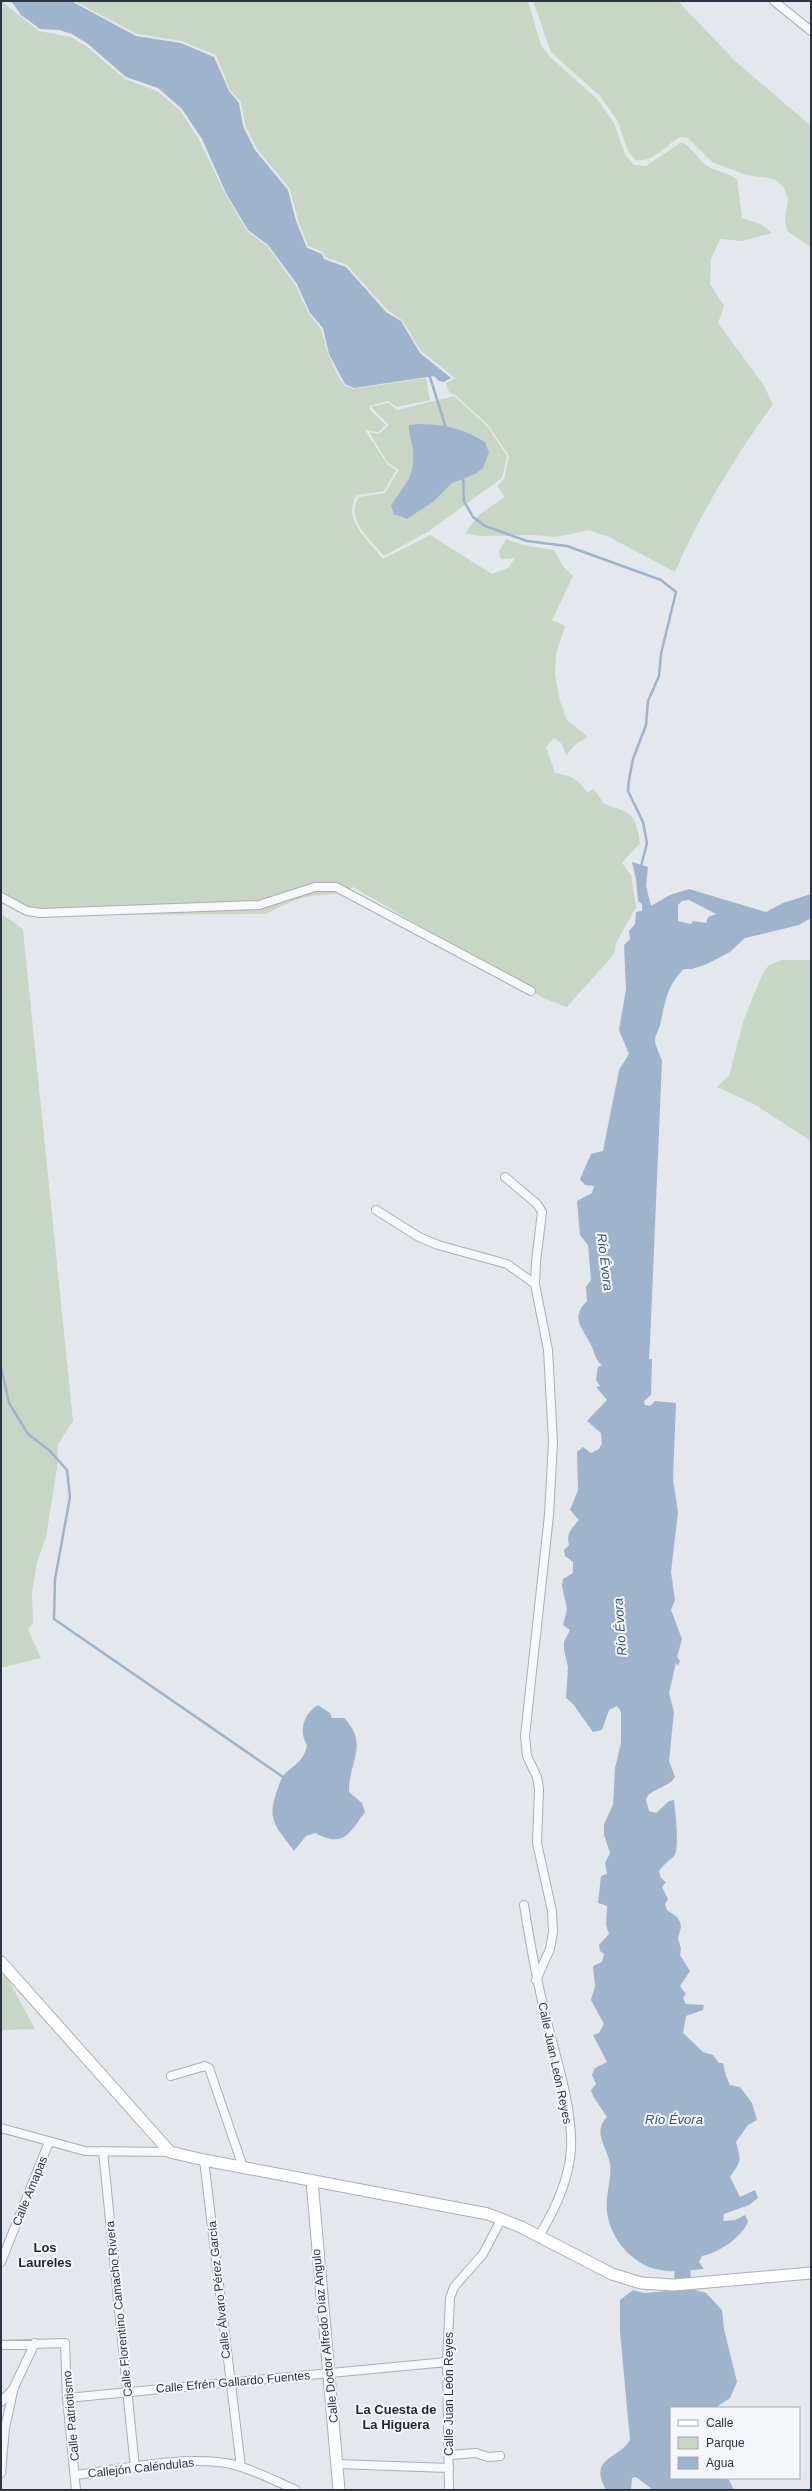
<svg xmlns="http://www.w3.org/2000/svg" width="812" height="2491" font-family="Helvetica,sans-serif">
	<rect width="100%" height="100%" fill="#e4e7ec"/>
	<path fill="#c9d6c5" d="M 1,1 L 39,31 L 71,37 L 86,46 L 125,79 L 157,91 L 180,110 L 199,140 L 225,193 L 247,231 L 267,246 L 295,284 L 309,314 L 321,329 L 328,354 L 337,374 L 344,385 L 353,389 L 426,378 L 430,400 L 397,407 L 388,401 L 369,406 L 370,410 L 386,425 L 378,432 L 365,430 L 387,464 L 396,470 L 384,491 L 357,495 C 341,520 369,540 383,559 L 430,535 L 492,574 L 508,568 L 515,558 L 501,559 L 499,551 L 506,539 L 523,545 L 554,550 L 563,566 L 573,576 L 552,620 L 565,626 L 556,654 L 555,675 L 560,701 L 567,720 L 588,737 L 576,744 L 566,755 L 562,744 L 554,738 L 546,747 L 555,773 C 571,775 578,779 587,792 L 594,789 L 604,804 C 632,813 635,813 640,843 L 622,863 L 631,875 L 636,907 L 616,943 L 615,953 L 567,1007 L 543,998 L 353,887 C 340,897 321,893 306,897 C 291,901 279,907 266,914 L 42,915 L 1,894 Z
		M 74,1 L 528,1 L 541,45 L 549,56 L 597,99 L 614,123 L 625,155 L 634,165 L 646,166 L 682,142 C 693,148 698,159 707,166 C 713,170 728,173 737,179 L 742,218 L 761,224 L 772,233 L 743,241 L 720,239 L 711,259 L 710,284 L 724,306 L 718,323 L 763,384 L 773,404 C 736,456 700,513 675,572 L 609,537 L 588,530 L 557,537 L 532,535 L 479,536 L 465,533 L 480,514 L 505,497 L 497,486 L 504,479 L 509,456 L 488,425 L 455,395 L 449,392 L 446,383 L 455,378 L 421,351 L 402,320 L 387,310 L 347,265 L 325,257 L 323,252 L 308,246 L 298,220 L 290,189 L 257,149 L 245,125 L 241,102 L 230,90 L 216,55 L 181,41 L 137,34 Z
		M 533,1 L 678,1 L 735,61 L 811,126 L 811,247 L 787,231 L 785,220 L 788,199 L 783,186 L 774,179 L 746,175 L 712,162 L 688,138 L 680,137 C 665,145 654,163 635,160 L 628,151 L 617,120 L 600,96 L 551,52 Z
		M 454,396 L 487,426 L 507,456 L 502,478 L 429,531 L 384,556 C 371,539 344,520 359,497 L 385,493 L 399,470 L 388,463 L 369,432 L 379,434 L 389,425 L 371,407 L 388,403 L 397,410 Z
		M 1,914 L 18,925 L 23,930 L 73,1421 L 58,1444 L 57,1468 L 46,1537 L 37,1563 L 32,1593 L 33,1622 L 28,1630 L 41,1658 L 1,1668 Z
		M 782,960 L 811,960 L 811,1141 L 754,1104 L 717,1087 L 729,1076 L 744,1019 L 763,973 L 769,965 Z
		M 1,1972 L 9,1981 L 35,2029 L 1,2030 Z"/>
	<path fill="#9fb4cc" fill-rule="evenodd" d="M 11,1 L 71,1 L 136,36 L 181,43 L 214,57 L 229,91 L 239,103 L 243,126 L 255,150 L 288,190 L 296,221 L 307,248 L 322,254 L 324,259 L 346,267 L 386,312 L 401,321 L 420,353 L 451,378 L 444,382 L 439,381 L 434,376 L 354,388 L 345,384 L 339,373 L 329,354 L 323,328 L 310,313 L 297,284 L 268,245 L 248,230 L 226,193 L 202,139 L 182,109 L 158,88 L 126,77 L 88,44 L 72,34 L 59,30 L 40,29 L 21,15 Z
		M 416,424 C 443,424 462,428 485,442 L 489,453 L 483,468 L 475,474 L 452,483 L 434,501 L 407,519 L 394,514 L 391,506 C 405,483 415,479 413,450 C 412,441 408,434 409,425 Z
		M 632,862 L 648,867 L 646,886 L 651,906 L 670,895 L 689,889 L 766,912 L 783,903 L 811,894 L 811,918 L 799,925 L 745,938 L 730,952 L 707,964 L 692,969 L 684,969 C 667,984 665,1004 660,1025 C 659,1030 655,1035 655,1040 C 655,1046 660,1055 662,1061 L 650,1343 L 649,1359 L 652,1359 L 651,1395 L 644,1401 L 645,1405 L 650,1406 L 655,1401 L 676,1403 L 673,1479 L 678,1512 L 671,1572 L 675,1600 L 671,1610 L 682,1639 L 677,1657 L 680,1661 L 678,1666 L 676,1663 L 669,1693 L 674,1712 L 669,1761 L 675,1777 C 669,1788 648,1789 646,1800 L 649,1811 L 656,1813 L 669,1801 L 674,1800 C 675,1810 680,1849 674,1856 C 669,1861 664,1864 659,1871 L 661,1878 L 666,1882 L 662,1887 L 668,1899 L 665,1904 L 667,1910 L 677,1917 L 680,1922 L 681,1927 L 678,1938 L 681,1949 L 680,1955 L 690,1971 L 680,1986 L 686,1994 L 683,1998 L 686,2004 L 704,2005 L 703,2010 L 686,2016 L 683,2033 L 703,2052 L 713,2055 L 719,2063 L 723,2063 L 726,2076 L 730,2085 L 740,2087 L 752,2103 L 757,2120 L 748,2125 L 736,2142 C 741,2161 742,2160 730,2177 L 740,2197 L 755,2190 L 758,2198 L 749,2205 L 724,2214 L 723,2221 L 735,2220 L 745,2215 L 748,2221 C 743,2237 718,2253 702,2256 L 699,2262 L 704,2269 C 692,2270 679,2272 667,2271 C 636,2269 611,2242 607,2212 C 605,2195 612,2180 610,2164 C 607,2147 592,2132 607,2117 L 593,2096 L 591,2090 L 596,2084 L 592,2075 L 595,2068 L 607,2062 L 593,2035 L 599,2033 L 604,2024 L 591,2000 L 595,1986 L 593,1966 L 602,1962 L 604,1954 L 600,1951 L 599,1945 L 609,1934 L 606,1925 L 607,1906 L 598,1903 L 601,1876 L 607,1874 L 605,1863 L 610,1853 L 604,1835 L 604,1824 L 613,1805 L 615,1768 L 621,1743 L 621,1712 L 617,1706 L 609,1710 L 602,1730 L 593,1732 L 573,1704 L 566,1698 L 568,1667 L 564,1650 L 564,1642 L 570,1630 L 563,1625 L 567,1609 L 562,1586 L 563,1579 L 573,1573 L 573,1562 L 565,1556 L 564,1550 L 569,1545 C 566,1534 571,1529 579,1520 L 570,1510 L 578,1490 L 577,1452 L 583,1447 L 591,1453 L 599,1449 L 602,1443 L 601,1433 L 587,1421 L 607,1400 L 596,1387 L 600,1386 L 596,1380 L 598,1367 L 602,1365 C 594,1359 595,1351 590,1343 C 582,1327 570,1318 587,1301 L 586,1287 L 591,1280 L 588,1245 L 580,1235 L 577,1201 L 592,1193 L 594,1186 L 585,1185 L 580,1179 L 591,1154 L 603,1151 L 619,1070 L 629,1054 L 619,1030 L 626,989 L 624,945 L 630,939 L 629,931 L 635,924 L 636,912 L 642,911 L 642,904 L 638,901 L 636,879 ZM 689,900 L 716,914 L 708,917 L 706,923 L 693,921 L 691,924 L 678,921 L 678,905 L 682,901 Z
		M 318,1705 L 330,1713 L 332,1718 L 344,1718 C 370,1744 348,1763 349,1792 L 362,1803 L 365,1812 C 349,1834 344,1848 315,1833 L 306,1836 L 294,1851 C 279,1830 266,1821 276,1794 C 278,1788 280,1781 283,1776 C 293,1765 304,1762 307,1745 C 298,1731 304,1713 318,1705 Z
		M 692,2289 L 706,2293 L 722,2310 L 724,2329 L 737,2382 L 730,2398 L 715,2408 L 671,2408 L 671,2478 L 723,2478 L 729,2480 L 734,2490 L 653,2490 L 636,2477 L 632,2478 L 631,2490 L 606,2490 C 588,2457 618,2460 630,2440 L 620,2332 L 620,2300 L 633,2290 L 644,2293 Z"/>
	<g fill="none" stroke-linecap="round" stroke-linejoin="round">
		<path stroke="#9fb4cc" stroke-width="2.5" d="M 429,374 L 446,428
			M 463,476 L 464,501 L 473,517 L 485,526 L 527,541 L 567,546 L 661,580 L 676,592 L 661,654 L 659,676 L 648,701 L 646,725 L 633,759 L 629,780 L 628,791 L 643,822 L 647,843 L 641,866
			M 1,1367 L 9,1403 L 28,1434 L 50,1451 L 67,1470 L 70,1497 L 55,1579 L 54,1619 L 283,1777"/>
		<path stroke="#9fb4cc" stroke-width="16" d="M 682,2301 L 683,2250"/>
		<g stroke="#a9aeb7" stroke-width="10">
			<path id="street" d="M 774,1 L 811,31
				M 1,897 L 27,911 L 41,913 L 259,905 L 315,887 L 336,887 L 531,991
				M 505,1177 L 537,1204 L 542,1212 L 536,1262 L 535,1284 L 548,1350 L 553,1442 L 549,1515 L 525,1736 L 527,1756 L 537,1777 L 539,1789 L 537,1843 L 552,1911 L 553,1932 L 550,1949 L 536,1980
				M 376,1210 L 419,1237 L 438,1245 L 507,1264 L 535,1284
				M 524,1905 C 530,1943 537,1981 546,2018 C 556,2058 573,2109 571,2149 C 569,2180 555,2210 539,2236
				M 171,2076 L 205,2066 L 209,2068 L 243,2167
				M 1,2128 L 85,2151 L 170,2152
				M 103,2151 L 135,2468
				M 204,2160 L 241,2467
				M 1,2262 L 49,2142
				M 1,2345 L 65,2343 L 67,2398 L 76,2490
				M 67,2398 L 447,2362
				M 1,2402 L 14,2388
				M 450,2455 L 476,2453 L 488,2457 L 500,2456
				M 338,2464 L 449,2468
				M 1,2473 L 5,2428 L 14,2387 L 35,2343
				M 76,2475 C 122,2469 186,2455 231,2464 C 253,2469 275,2481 296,2490
				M 449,2490 L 447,2362 L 450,2298 L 454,2287 L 483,2254 L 502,2218"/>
		</g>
		<g stroke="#a9aeb7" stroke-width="13">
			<path id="secondary" d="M 1,1962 L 170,2152 L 204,2160 L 488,2214 L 521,2227 L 612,2274 L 641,2283 L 674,2285 L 811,2273
				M 312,2181 L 339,2490"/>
		</g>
		<use href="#street" stroke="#f7f8fa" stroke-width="8"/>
		<use href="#secondary" stroke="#fff" stroke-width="11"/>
	</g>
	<g text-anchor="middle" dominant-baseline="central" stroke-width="4" stroke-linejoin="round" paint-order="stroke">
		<g font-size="12" fill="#2b3445" stroke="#f4f6f9">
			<text transform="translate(555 2063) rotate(78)">Calle Juan León Reyes</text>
			<text transform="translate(30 2191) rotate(-68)">Calle Amapas</text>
			<text transform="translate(219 2290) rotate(-96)">Calle Álvaro Pérez García</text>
			<text transform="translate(119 2309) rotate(-96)">Calle Florentino Camacho Rivera</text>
			<text transform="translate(325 2336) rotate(-96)">Calle Doctor Alfredo Díaz Angulo</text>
			<text transform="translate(233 2382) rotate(-5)">Calle Efrén Gallardo Fuentes</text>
			<text transform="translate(449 2394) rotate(-90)">Calle Juan León Reyes</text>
			<text transform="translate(71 2416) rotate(-95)">Calle Patriotismo</text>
			<text transform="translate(141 2468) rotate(-6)">Callejón Caléndulas</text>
		</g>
		<g font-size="13" font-style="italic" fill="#34527a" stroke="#f4f6f9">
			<text transform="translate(605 1262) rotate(83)">Río Évora</text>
			<text transform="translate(620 1627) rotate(-94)">Río Évora</text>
			<text x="674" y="2119">Río Évora</text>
		</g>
		<g font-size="13" font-weight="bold" fill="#1d2536" stroke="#f4f6f9">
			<text x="45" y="2247">Los<tspan x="45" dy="15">Laureles</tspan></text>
			<text x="396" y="2409">La Cuesta de<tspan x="396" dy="15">La Higuera</tspan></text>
		</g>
	</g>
	<rect width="812" height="2491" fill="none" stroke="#2b3445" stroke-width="4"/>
	<rect x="670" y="2407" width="130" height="72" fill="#f4f6f9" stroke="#a4a8b1"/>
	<rect x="678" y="2420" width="20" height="6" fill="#ffffff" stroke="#a4a8b1"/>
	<text x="706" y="2427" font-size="12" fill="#2b3445">Calle</text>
	<rect x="678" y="2437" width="20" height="12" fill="#c9d6c5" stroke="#a4a8b1"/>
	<text x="706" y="2447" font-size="12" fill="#2b3445">Parque</text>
	<rect x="678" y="2457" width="20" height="12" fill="#9fb4cc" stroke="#a4a8b1"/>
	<text x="706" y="2467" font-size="12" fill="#2b3445">Agua</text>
</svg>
